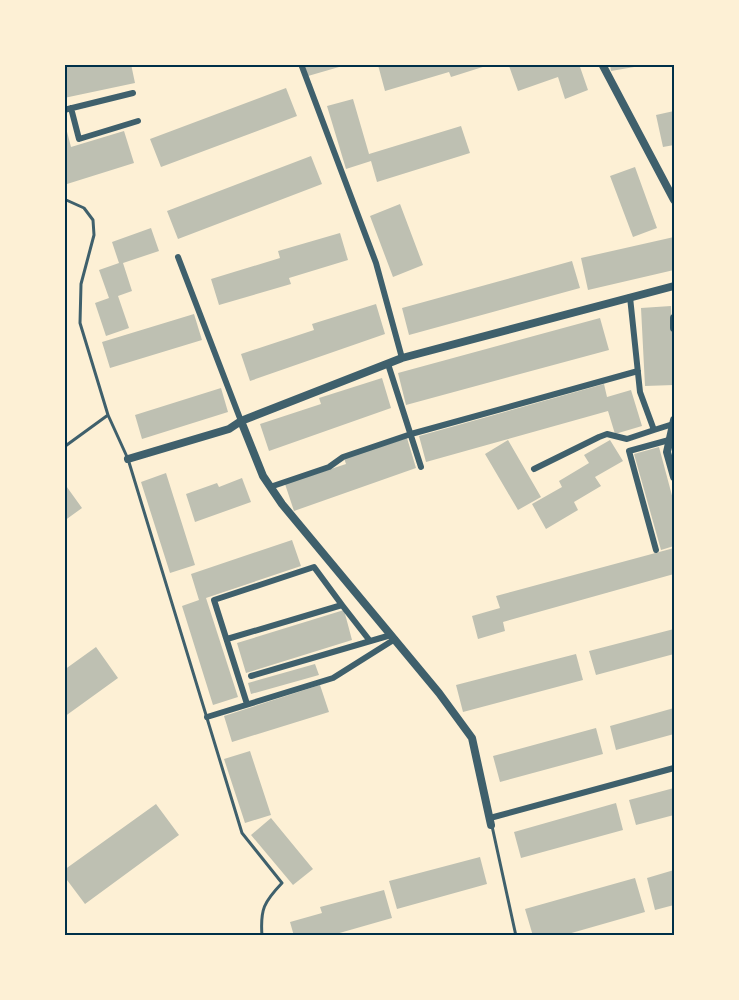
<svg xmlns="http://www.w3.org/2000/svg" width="739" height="1000" font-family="'Noto Sans',sans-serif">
	<rect width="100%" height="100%" fill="#fdf0d5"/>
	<path fill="#bec0b2" d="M 64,64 L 131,64 L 135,83 L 64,98 Z
		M 304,64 L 346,64 L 346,65 L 308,76 Z
		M 380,64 L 489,64 L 489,65 L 451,77 L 449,72 L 385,91 L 378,65 Z
		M 513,64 L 579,64 L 588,90 L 565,99 L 558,77 L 518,91 L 509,66 Z
		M 610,64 L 640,64 L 640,66 L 611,71 Z
		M 286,88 L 297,116 L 161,167 L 150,139 Z
		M 353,99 L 369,154 L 461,126 L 470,153 L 377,182 L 371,161 L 346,169 L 327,106 Z
		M 674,111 L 674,145 L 663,147 L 656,115 Z
		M 65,124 L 71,147 L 124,131 L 134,163 L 67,184 Z
		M 311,156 L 322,184 L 178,239 L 167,211 Z
		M 635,167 L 657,228 L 633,237 L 610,176 Z
		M 400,204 L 423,265 L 393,277 L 370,216 Z
		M 151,228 L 159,251 L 123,263 L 132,291 L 118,296 L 129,328 L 106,336 L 95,303 L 109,298 L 99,270 L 119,263 L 112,242 Z
		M 340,233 L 348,260 L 289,278 L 291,284 L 219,305 L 211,279 L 280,258 L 278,251 Z
		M 674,237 L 674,270 L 588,290 L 581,258 Z
		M 572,261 L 580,288 L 409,335 L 402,308 Z
		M 376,304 L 385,334 L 250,381 L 241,354 L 314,330 L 312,324 Z
		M 671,306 L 674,385 L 645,386 L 641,308 Z
		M 194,314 L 202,340 L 110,368 L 102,342 Z
		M 600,318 L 609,350 L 406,405 L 398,373 Z
		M 382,378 L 391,408 L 269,451 L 260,424 L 321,404 L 319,398 Z
		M 604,384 L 607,397 L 631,390 L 642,426 L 615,434 L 608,411 L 426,462 L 419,436 Z
		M 221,388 L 228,412 L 142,439 L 135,415 Z
		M 407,438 L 416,468 L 294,511 L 285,484 L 346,464 L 344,458 Z
		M 508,440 L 541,497 L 518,510 L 485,454 Z
		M 610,440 L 623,461 L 595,477 L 601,486 L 574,502 L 578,510 L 546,529 L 532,504 L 562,487 L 559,481 L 589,463 L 584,455 Z
		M 659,447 L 674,503 L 674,546 L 661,550 L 634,454 Z
		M 166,473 L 195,565 L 170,573 L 141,482 Z
		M 242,478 L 251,502 L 195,522 L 186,494 L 217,483 L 219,487 Z
		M 64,483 L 82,508 L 64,521 Z
		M 292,540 L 301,566 L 206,598 L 238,697 L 213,705 L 182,606 L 199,600 L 191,574 Z
		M 674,548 L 674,574 L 503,622 L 505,631 L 478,639 L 472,616 L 500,608 L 496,596 Z
		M 344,610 L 352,640 L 246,673 L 237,643 Z
		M 674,629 L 674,654 L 596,675 L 589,651 Z
		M 96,647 L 118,678 L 64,717 L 64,670 Z
		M 576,654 L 583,680 L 463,712 L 456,685 Z
		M 315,664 L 319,675 L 251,694 L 248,683 Z
		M 320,685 L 329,712 L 232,742 L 224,716 Z
		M 674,708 L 674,734 L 616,750 L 610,726 Z
		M 596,728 L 603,754 L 500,782 L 493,756 Z
		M 250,751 L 271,815 L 245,823 L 224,759 Z
		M 674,788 L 674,815 L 636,825 L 629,800 Z
		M 616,803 L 623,830 L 521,858 L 514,832 Z
		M 156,804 L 179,835 L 85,904 L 64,876 L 64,870 Z
		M 271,818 L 313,869 L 293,885 L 251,835 Z
		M 480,857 L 487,884 L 397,909 L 389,881 Z
		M 674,870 L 674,905 L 655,910 L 647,878 Z
		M 635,878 L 645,912 L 561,936 L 533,936 L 525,909 Z
		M 384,890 L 392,918 L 329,936 L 294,936 L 290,922 L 322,913 L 320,907 Z"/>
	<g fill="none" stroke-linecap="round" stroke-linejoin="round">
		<path stroke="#3f606c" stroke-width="3" d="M 64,199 L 84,208 L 93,220 L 94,235 L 81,284 L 80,323 L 108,415 L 128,459 L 242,833 L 282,883 C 264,902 260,909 262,936
			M 64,447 L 108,415
			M 492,826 L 516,936"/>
		<path stroke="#3f606c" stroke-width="6" d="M 301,64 L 376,263 L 402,358
			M 71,108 L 79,139 L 138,121
			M 64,110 L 133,93
			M 178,257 L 241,421
			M 388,364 L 421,467
			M 654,430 L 673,424
			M 534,469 L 599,437 L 607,434 L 627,439 L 654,430 L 640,392 L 630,297
			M 270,487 L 329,467 L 343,457 L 411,434 L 638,371
			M 656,550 L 629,451 L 669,440
			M 227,639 L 342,605 L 370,641
			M 251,676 L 391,635
			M 247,704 L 214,600 L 314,567 L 342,605
			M 207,717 L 333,678 L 395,639
			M 490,818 L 674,768"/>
		<path stroke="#3f606c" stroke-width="8" d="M 602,64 L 674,200
			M 674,318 L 674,328
			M 674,420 L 667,452 L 674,477
			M 241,421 L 263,476 L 282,504 L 439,693 L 472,738 L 491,825
			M 128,459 L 229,429 L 241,421 L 402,358 L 674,286"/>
	</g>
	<rect width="739" height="1000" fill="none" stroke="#fdf0d5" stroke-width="132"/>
	<rect x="66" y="66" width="607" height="868" fill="none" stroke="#003049" stroke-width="2"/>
</svg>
